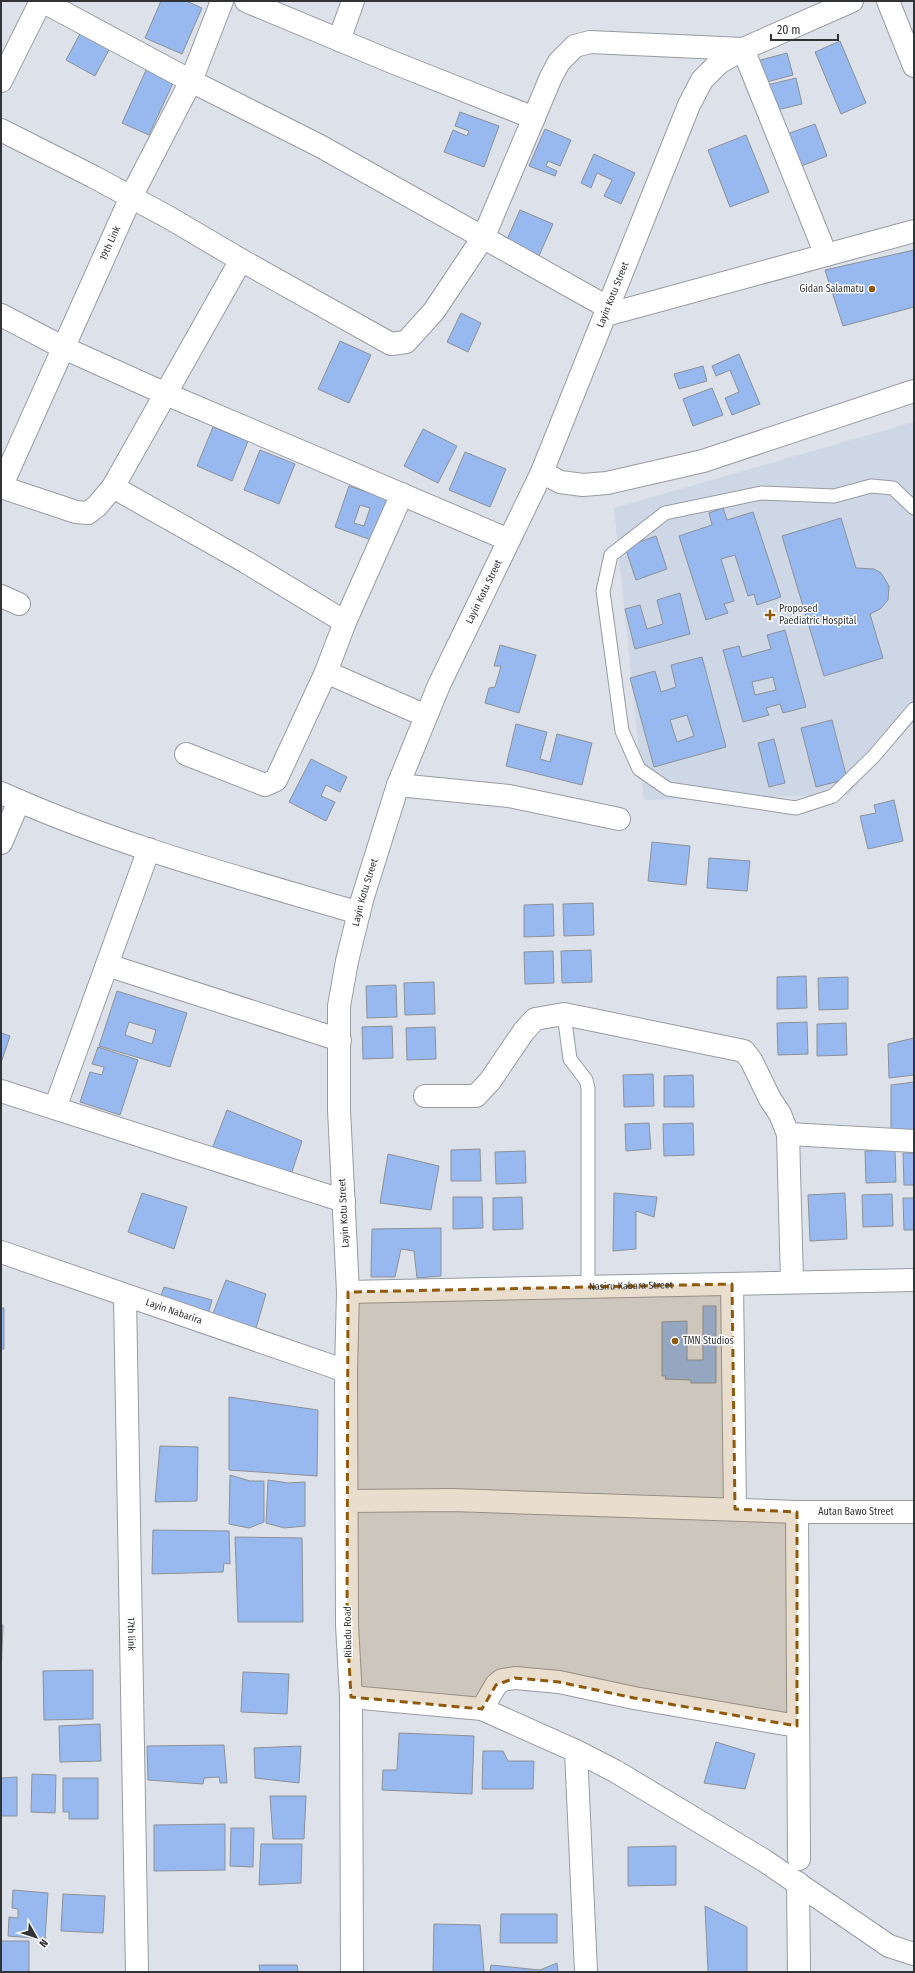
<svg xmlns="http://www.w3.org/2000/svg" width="915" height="1973" font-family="'Fira Sans Condensed',sans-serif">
	<rect width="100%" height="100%" fill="#dde2ea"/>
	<path fill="#ced7e5" d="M 914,422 L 914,721 L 848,795 L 644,800 L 614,508 Z"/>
	<path fill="#97b9ef" stroke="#8c9198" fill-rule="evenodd" d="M 161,1 L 186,1 L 202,8 L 182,54 L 145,38 Z
		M 82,30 L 111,46 L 95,76 L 66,60 Z
		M 840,41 L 866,103 L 841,114 L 815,52 Z
		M 787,53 L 793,75 L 763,83 L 757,61 Z
		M 147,68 L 174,81 L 149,135 L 122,123 Z
		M 796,78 L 802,104 L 773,111 L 767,85 Z
		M 460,112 L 499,126 L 484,167 L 444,152 L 453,130 L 467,136 L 469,131 L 455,126 Z
		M 815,124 L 827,156 L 799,167 L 787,134 Z
		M 545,129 L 571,140 L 560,166 L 548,161 L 546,166 L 557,171 L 555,176 L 529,166 Z
		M 746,135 L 769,192 L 730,207 L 708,150 Z
		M 594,154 L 635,173 L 621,204 L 604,196 L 612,180 L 597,173 L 591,188 L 581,183 Z
		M 520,210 L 553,224 L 538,258 L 505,244 Z
		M 914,250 L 914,307 L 843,326 L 825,270 Z
		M 461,313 L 481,323 L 468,352 L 447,342 Z
		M 340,341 L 371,355 L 349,403 L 318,389 Z
		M 739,354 L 760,404 L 732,415 L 725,398 L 739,392 L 730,370 L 716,376 L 712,366 Z
		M 703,366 L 707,381 L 679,389 L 674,374 Z
		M 712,388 L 723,415 L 693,426 L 683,399 Z
		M 213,427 L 248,441 L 232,481 L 197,466 Z
		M 423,429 L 457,446 L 438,483 L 404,466 Z
		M 260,450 L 295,464 L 279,504 L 244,490 Z
		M 465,452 L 506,469 L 490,507 L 449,490 Z
		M 349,486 L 388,499 L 374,541 L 335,527 ZM 360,505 L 370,508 L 364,526 L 354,523 Z
		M 723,508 L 727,520 L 753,512 L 781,597 L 757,605 L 754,594 L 748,596 L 735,555 L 721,559 L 734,601 L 724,604 L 728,613 L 706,620 L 679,536 L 712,525 L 709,513 Z
		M 841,518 L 856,568 L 874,569 L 881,573 L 889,586 L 888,600 L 880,609 L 870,614 L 883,658 L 824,676 L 782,536 Z
		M 656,536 L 667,569 L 636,580 L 625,547 Z
		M 680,593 L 690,634 L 635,649 L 625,609 L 640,605 L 647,629 L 663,624 L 657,600 Z
		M 785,630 L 806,707 L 783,713 L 780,704 L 766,708 L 769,715 L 743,722 L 723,650 L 739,646 L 742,657 L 771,649 L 767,635 ZM 773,677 L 776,690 L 755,695 L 752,682 Z
		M 500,645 L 536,655 L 519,713 L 485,703 L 489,688 L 495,687 L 501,666 L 494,666 Z
		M 702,657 L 726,747 L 654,767 L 630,678 L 655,671 L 661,692 L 676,687 L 671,665 ZM 687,715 L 694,736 L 677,742 L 670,720 Z
		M 832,720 L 847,779 L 816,787 L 801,728 Z
		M 516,724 L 547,732 L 540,759 L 550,762 L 557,734 L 592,743 L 582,785 L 506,766 Z
		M 774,739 L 785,783 L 769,787 L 758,743 Z
		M 311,759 L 347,777 L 340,792 L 326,785 L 321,796 L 335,802 L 326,821 L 289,802 Z
		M 894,800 L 903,841 L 868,849 L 860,816 L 876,813 L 874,805 Z
		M 652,842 L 690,846 L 686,885 L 648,881 Z
		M 709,858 L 750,861 L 747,891 L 707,888 Z
		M 593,903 L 594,935 L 564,936 L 563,904 Z
		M 553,904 L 554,936 L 524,937 L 524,905 Z
		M 591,950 L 592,982 L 562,983 L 561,951 Z
		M 553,951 L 554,983 L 525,984 L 524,952 Z
		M 806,976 L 807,1008 L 777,1009 L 777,977 Z
		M 848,977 L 848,1009 L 819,1010 L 818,978 Z
		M 434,982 L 435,1014 L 405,1015 L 404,983 Z
		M 396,985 L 397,1017 L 367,1018 L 366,986 Z
		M 117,991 L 187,1013 L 170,1067 L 99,1046 ZM 129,1022 L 156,1030 L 152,1044 L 125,1035 Z
		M 807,1022 L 808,1054 L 778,1055 L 777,1023 Z
		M 846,1023 L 847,1055 L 817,1056 L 817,1024 Z
		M 392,1026 L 393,1058 L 363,1059 L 362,1027 Z
		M 435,1027 L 436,1059 L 407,1060 L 406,1028 Z
		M 1,1033 L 10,1036 L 1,1063 Z
		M 914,1038 L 914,1075 L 889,1078 L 888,1044 Z
		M 98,1047 L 138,1060 L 120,1115 L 80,1102 L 90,1072 L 102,1075 L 104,1067 L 92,1064 Z
		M 653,1074 L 654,1106 L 624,1107 L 623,1075 Z
		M 693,1075 L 694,1107 L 664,1107 L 664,1076 Z
		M 914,1082 L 914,1130 L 891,1130 L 891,1085 Z
		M 227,1110 L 302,1141 L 290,1178 L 212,1149 Z
		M 649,1123 L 651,1149 L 626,1151 L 625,1124 Z
		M 693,1123 L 694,1155 L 664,1156 L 663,1124 Z
		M 480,1149 L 481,1181 L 451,1181 L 451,1150 Z
		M 895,1150 L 896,1182 L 866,1183 L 865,1151 Z
		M 525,1151 L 526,1183 L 496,1184 L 495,1152 Z
		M 903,1153 L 914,1153 L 914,1185 L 904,1185 Z
		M 388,1154 L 439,1166 L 431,1210 L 380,1203 Z
		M 142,1193 L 187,1207 L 174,1249 L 128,1232 Z
		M 614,1193 L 657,1197 L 654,1217 L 636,1211 L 636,1249 L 613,1251 Z
		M 845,1193 L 847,1239 L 810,1241 L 808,1195 Z
		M 892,1194 L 893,1226 L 863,1227 L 862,1195 Z
		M 453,1197 L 482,1197 L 483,1228 L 453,1229 Z
		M 522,1197 L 523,1229 L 493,1230 L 493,1198 Z
		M 903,1198 L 914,1198 L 914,1230 L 904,1230 Z
		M 441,1228 L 441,1276 L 417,1278 L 414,1251 L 401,1249 L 395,1277 L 371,1277 L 372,1229 Z
		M 226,1280 L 266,1294 L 254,1335 L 210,1321 Z
		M 164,1287 L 212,1300 L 207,1318 L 158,1304 Z
		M 703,1306 L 716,1306 L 716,1383 L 691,1383 L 691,1380 L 665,1379 L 666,1376 L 662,1376 L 662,1322 L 687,1321 L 687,1360 L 703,1360 Z
		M 1,1308 L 4,1308 L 4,1349 L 1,1349 Z
		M 229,1397 L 318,1410 L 317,1476 L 229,1470 Z
		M 160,1446 L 198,1447 L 197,1501 L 155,1502 Z
		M 230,1475 L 250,1481 L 264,1481 L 264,1522 L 249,1528 L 229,1524 Z
		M 268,1480 L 288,1483 L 305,1482 L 305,1526 L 284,1528 L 266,1523 Z
		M 153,1530 L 229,1531 L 230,1564 L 224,1563 L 223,1572 L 152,1574 Z
		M 235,1537 L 302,1538 L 303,1622 L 238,1622 Z
		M 1,1625 L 3,1625 L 1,1673 Z
		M 93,1670 L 93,1719 L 44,1720 L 43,1671 Z
		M 243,1672 L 289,1674 L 287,1714 L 241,1712 Z
		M 100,1724 L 101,1761 L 60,1762 L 59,1726 Z
		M 399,1733 L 474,1736 L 472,1794 L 382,1790 L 383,1770 L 397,1770 Z
		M 716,1742 L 755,1754 L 745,1789 L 704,1783 Z
		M 224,1745 L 227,1783 L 220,1783 L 219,1777 L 204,1778 L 203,1784 L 148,1780 L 147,1746 Z
		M 301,1746 L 299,1783 L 255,1778 L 254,1748 Z
		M 483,1751 L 503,1751 L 508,1761 L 534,1761 L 533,1789 L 482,1789 Z
		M 32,1774 L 56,1775 L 55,1813 L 31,1812 Z
		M 17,1777 L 17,1816 L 1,1816 L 1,1778 Z
		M 63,1778 L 98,1778 L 98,1819 L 69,1819 L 69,1812 L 63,1812 Z
		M 270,1796 L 306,1796 L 304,1839 L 273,1839 Z
		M 225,1824 L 225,1870 L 154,1871 L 154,1825 Z
		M 231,1828 L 254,1828 L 253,1867 L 230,1866 Z
		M 261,1844 L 302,1844 L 301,1883 L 259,1885 Z
		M 676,1846 L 676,1885 L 628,1886 L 628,1847 Z
		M 13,1890 L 48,1893 L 45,1939 L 8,1936 L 9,1917 L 18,1918 L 18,1909 L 12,1908 Z
		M 63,1894 L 105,1896 L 103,1933 L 61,1931 Z
		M 705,1906 L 747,1927 L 747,1972 L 708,1972 Z
		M 501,1914 L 557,1914 L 557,1943 L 500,1943 Z
		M 434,1924 L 480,1925 L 484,1972 L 433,1972 Z
		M 1,1941 L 29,1941 L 29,1972 L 1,1972 Z
		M 557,1963 L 558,1972 L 490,1972 L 491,1965 L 540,1970 Z
		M 259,1965 L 297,1965 L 298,1972 L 260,1972 Z"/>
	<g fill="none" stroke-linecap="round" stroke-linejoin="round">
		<g stroke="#979ca3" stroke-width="15">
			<path id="lane" d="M 914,508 L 893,488 L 871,486 L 834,496 L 761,493 L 665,513 L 611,555 L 603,591 L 622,731 L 639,769 L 668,789 L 796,808 L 833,796 L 874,756 L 914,709
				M 564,1014 L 570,1059 L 586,1080 L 588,1088 L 588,1287"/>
		</g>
		<g stroke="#979ca3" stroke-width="24">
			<g id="street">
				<path d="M 42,1 L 191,81 L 320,146 L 609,308"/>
				<path d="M 246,1 L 392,62 L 534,118"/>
				<path d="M 339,40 L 353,1"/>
				<path d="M 1,81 L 41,1"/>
				<path d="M 1,130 L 92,176 L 168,217 L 241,260 L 391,344 L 406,342 L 434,311 L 484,236 L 551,77 L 559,62 L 575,46 L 590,42 L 743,49 L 826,255"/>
				<path d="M 1,315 L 64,348 L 166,394 L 509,540"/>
				<path d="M 606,315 L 914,231"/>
				<path d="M 542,472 L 560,482 L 583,485 L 607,483 L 703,461 L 914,391"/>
				<path id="s1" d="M 1,487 L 131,197 L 191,81 L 222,1"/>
				<path d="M 1,487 L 76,512 L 88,513 L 97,506 L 113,487 L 241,260"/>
				<path d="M 113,487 L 246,562 L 345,622"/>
				<path d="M 1,596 L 19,604"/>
				<path d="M 326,672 L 426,716"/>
				<path d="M 186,754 L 265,785 L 276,780 L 326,672 L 345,622 L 402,494"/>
				<path d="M 398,785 L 509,796 L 619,819"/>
				<path d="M 1,793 C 116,845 238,877 359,913"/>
				<path d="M 1,843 L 19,801"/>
				<path d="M 107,965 L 340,1040"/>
				<path d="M 1,1091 L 344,1201"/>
				<path d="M 425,1096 L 476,1096 L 490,1081 L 524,1031 L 535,1019 L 564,1014 L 744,1051 L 751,1060 L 770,1099 L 780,1114 L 788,1134 L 792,1282"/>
				<path d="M 55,1108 L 149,849"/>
				<path d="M 788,1134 L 914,1141"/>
				<path id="s2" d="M 1,1252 L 346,1371"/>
				<path d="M 732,1284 L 735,1509"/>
				<path id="s3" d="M 125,1296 L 137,1972"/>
				<path d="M 348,1501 L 452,1500 L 797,1512 L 799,1859"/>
				<path id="s4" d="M 797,1512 L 914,1512"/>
				<path d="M 351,1697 L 482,1709 L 576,1751 L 615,1771 L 765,1861 L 889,1946 L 914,1954"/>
				<path d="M 482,1709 L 496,1685 L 502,1680 L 515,1678 L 559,1682 L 634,1698 L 797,1726"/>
				<path d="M 576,1751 L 586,1972"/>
				<path d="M 798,1883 L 799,1972"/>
			</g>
		</g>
		<g stroke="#979ca3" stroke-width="24">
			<g id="secondary">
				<path d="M 888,1 L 914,66"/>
				<path id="s5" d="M 348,1292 L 914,1280"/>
				<path id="s6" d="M 352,1972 L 351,1697 L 347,1625 L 346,1371 L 348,1292 L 339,1110 L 339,1006 L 347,961 L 362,900 L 398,785 L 439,685 L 542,472 L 689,105 L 702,80 L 719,63 L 743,49 L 852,1"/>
			</g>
		</g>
		<use href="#lane" stroke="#fff" stroke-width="13"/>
		<use href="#street" stroke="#fff" stroke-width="22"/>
		<use href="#secondary" stroke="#fff" stroke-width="22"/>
	</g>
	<path fill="#8f5a0b" fill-opacity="0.2" stroke="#8f5a0b" stroke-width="3" stroke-dasharray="8 5" stroke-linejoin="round" d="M 732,1284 L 735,1509 L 797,1512 L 797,1726 L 634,1698 L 559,1682 L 515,1678 L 496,1685 L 482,1709 L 351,1697 L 347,1625 L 348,1292 Z"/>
	<g fill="#8f5a0b" stroke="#fff" stroke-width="1.5">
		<circle cx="872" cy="289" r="4"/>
		<path d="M768 609h4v4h4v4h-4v4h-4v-4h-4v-4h4z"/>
		<circle cx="675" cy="1341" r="4"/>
	</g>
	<g text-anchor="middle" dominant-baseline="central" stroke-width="3" stroke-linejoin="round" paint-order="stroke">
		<g font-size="10" fill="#313336" stroke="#fff">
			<text stroke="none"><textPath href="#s1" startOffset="267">19th Link</textPath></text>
			<text stroke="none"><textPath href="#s6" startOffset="1731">Layin Kotu Street</textPath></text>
			<text stroke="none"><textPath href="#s6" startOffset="1407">Layin Kotu Street</textPath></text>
			<text stroke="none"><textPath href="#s6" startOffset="1083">Layin Kotu Street</textPath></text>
			<text transform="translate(344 1213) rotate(-93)">Layin Kotu Street</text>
			<text stroke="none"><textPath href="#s5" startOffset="283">Nasiru Kabara Street</textPath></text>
			<text stroke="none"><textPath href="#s2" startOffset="183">Layin Nabarira</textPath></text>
			<text stroke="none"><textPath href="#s4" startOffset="59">Autan Bawo Street</textPath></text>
			<text transform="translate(348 1632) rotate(-91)">Ribadu Road</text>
			<text stroke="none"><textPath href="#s3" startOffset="338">17th link</textPath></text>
		</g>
		<g font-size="10" fill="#313336" stroke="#fff" text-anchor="start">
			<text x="864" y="289" text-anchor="end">Gidan Salamatu</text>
			<text x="779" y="609">Proposed<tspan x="779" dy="12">Paediatric Hospital</tspan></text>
			<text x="683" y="1341">TMN Studios</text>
		</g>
	</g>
	<rect width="915" height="1973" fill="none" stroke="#313336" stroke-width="4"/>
	<g transform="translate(36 1937) rotate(129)" stroke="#ffffff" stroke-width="3" paint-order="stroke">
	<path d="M0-3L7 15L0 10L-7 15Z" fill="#313336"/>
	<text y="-6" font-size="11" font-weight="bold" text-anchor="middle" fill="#313336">N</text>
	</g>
	<path d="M771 34v6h67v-6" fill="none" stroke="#313336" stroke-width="2"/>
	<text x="777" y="34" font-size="12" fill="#313336" stroke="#ffffff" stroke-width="3" paint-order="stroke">20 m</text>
</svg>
